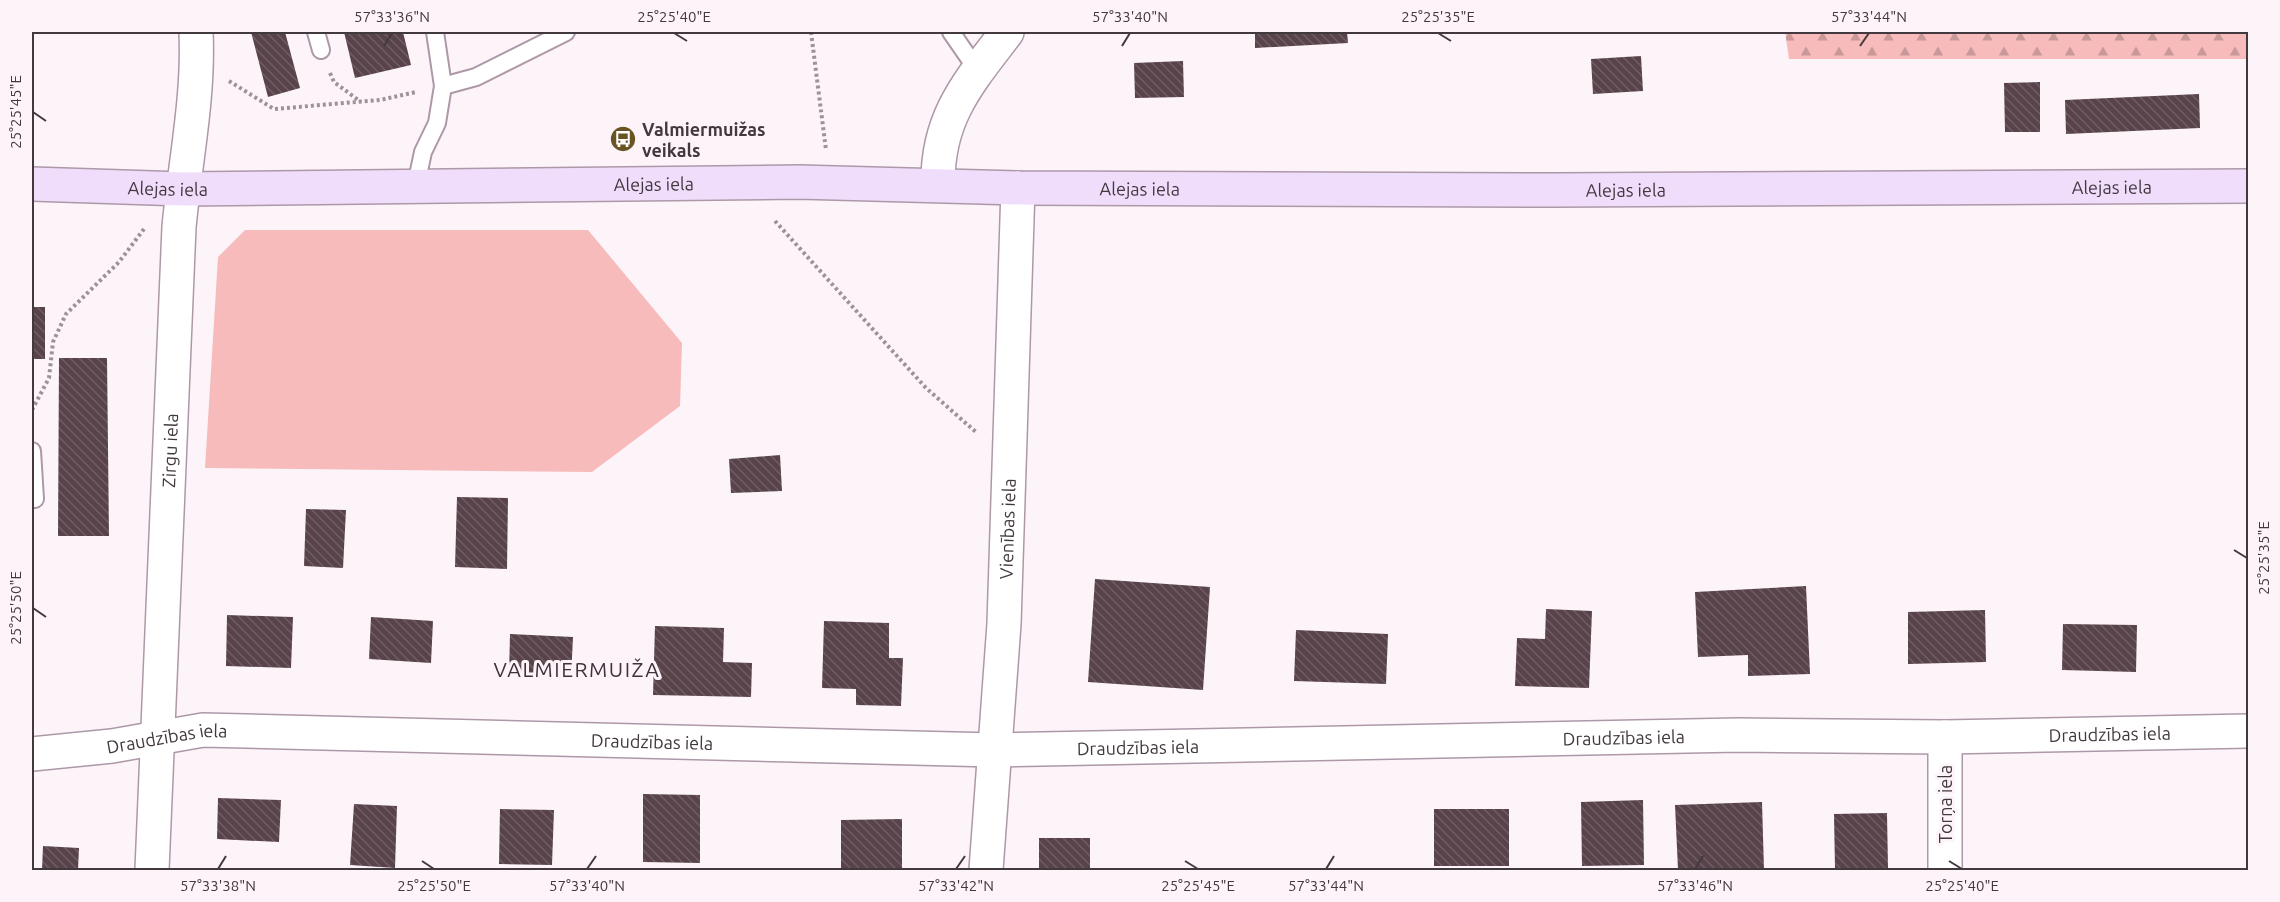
<svg xmlns="http://www.w3.org/2000/svg" width="2280" height="902" font-family="Ubuntu,sans-serif">
	<defs>
		<pattern id="forest-firs" width="22" height="20" patternUnits="userSpaceOnUse" patternTransform="scale(1.5)"><rect width="22" height="20" fill="#f6bbba"/><path d="M5 1l3.5 6h-7zM16 11l3.5 6h-7z" fill="#c99999"/></pattern>
		<pattern id="building-back-hatch" width="6" height="6" patternUnits="userSpaceOnUse" patternTransform="scale(1.5)"><rect width="6" height="6" fill="#59434a"/><path d="M-1 5l2 2M0 0l6 6M5-1l2 2" fill="none" stroke="#6f5d63"/></pattern>
	</defs>
	<rect width="100%" height="100%" fill="#fdf4fa"/>
	<path fill="url(#forest-firs)" d="M 1785,32 L 2248,32 L 2248,59 L 1789,59 Z"/>
	<path fill="#f6bbba" d="M 245,230 L 588,230 L 682,343 L 680,406 L 592,472 L 205,468 L 218,257 Z"/>
	<path fill="url(#building-back-hatch)" d="M 251,32 L 285,32 L 300,88 L 268,97 Z
		M 344,32 L 403,32 L 411,65 L 355,78 Z
		M 1255,32 L 1347,32 L 1348,43 L 1255,48 Z
		M 1641,56 L 1643,91 L 1593,94 L 1591,59 Z
		M 1183,61 L 1184,97 L 1135,98 L 1134,63 Z
		M 2040,82 L 2040,132 L 2005,132 L 2004,83 Z
		M 2199,94 L 2200,128 L 2066,134 L 2065,100 Z
		M 32,307 L 45,307 L 45,359 L 32,359 Z
		M 59,358 L 107,358 L 109,536 L 58,536 Z
		M 780,455 L 782,491 L 731,493 L 729,459 Z
		M 457,497 L 508,498 L 507,569 L 455,567 Z
		M 306,509 L 346,510 L 343,568 L 304,566 Z
		M 1095,579 L 1210,587 L 1203,690 L 1088,682 Z
		M 1806,586 L 1810,674 L 1748,676 L 1748,655 L 1698,657 L 1695,592 Z
		M 1546,609 L 1592,611 L 1589,688 L 1515,686 L 1517,638 L 1545,639 Z
		M 1985,610 L 1986,662 L 1908,664 L 1908,612 Z
		M 227,615 L 293,617 L 291,668 L 226,666 Z
		M 371,617 L 433,621 L 431,663 L 369,659 Z
		M 824,621 L 889,623 L 889,658 L 903,658 L 901,706 L 856,705 L 856,689 L 822,688 Z
		M 2063,624 L 2137,625 L 2136,672 L 2062,670 Z
		M 655,626 L 724,628 L 723,662 L 752,663 L 751,697 L 653,695 Z
		M 1296,630 L 1388,634 L 1386,684 L 1294,681 Z
		M 510,634 L 573,637 L 571,678 L 509,675 Z
		M 643,794 L 700,795 L 700,863 L 643,862 Z
		M 218,798 L 281,800 L 279,842 L 217,839 Z
		M 1643,800 L 1644,865 L 1582,866 L 1581,802 Z
		M 1762,802 L 1764,870 L 1678,870 L 1675,805 Z
		M 354,804 L 397,806 L 395,868 L 350,865 Z
		M 500,809 L 554,810 L 552,865 L 499,864 Z
		M 1434,809 L 1509,809 L 1509,866 L 1434,866 Z
		M 1887,813 L 1888,868 L 1835,869 L 1834,814 Z
		M 902,819 L 902,869 L 841,870 L 841,820 Z
		M 1039,838 L 1090,838 L 1090,870 L 1039,870 Z
		M 43,846 L 79,848 L 78,870 L 42,870 Z"/>
	<g fill="none" stroke-linecap="round" stroke-linejoin="round">
		<g stroke="#ad98a8" stroke-width="20">
			<path id="lane" d="M 316,32 L 321,50
				M 951,32 L 978,71
				M 443,86 L 476,77 L 566,32
				M 416,185 L 423,152 L 437,123 L 443,86 L 435,32
				M 32,451 L 35,499 L 32,499"/>
		</g>
		<g stroke="#ad98a8" stroke-width="36">
			<g id="street">
				<path d="M 938,184 C 937,117 969,82 1007,32"/>
				<path d="M 1945,737 L 1945,870"/>
				<path id="s1" d="M 32,754 L 112,746 L 203,730 L 994,750 L 1738,735 L 1945,737 L 2248,731"/>
				<path id="s2" d="M 152,870 L 179,227 C 185,162 199,98 196,32"/>
				<path id="s3" d="M 986,870 L 1004,624 L 1018,188"/>
			</g>
		</g>
		<g stroke="#ad98a8" stroke-width="36">
			<g id="secondary">
				<path id="s4" d="M 32,184 L 183,189 L 799,182 L 1018,188 L 1557,190 L 2248,186"/>
			</g>
		</g>
		<path stroke="#9c9399" stroke-width="4" stroke-dasharray="3 3" stroke-linecap="butt" d="M 811,32 L 826,150
			M 330,73 L 334,82 L 361,102
			M 229,81 L 274,109 L 380,100 L 416,92
			M 775,221 L 926,388 L 977,433
			M 32,410 L 49,378 L 53,342 L 66,314 L 119,262 L 144,229"/>
		<use href="#lane" stroke="#fff" stroke-width="16"/>
		<use href="#street" stroke="#fff" stroke-width="33"/>
		<use href="#secondary" stroke="#f0ddfb" stroke-width="33"/>
	</g>
	<path fill="none" stroke="#42393f" stroke-width="2" d="M 674,33 L 687,41M 1438,33 L 1451,41M 384,46 L 392,33M 1122,46 L 1130,33M 1860,46 L 1869,33M 33,112 L 46,121M 2234,550 L 2247,558M 33,608 L 46,617M 422,861 L 434,869M 1185,861 L 1198,869M 1949,861 L 1962,869M 218,869 L 226,856M 587,869 L 596,856M 956,869 L 965,856M 1326,869 L 1334,856M 1695,869 L 1703,856"/>
	<defs>
		<g id="bus-disc" transform="scale(1.35)"><circle r="9.5" fill="#695423" stroke="#fdf4fa"/><path d="M-5-6H5V4H4V6H2V4H-2V6H-4V4H-5ZM-3.5-4V0h7V-4ZM-3.5 1.2v1.5H-2V1.2ZM2 1.2v1.5H3.5V1.2Z" fill="#fff"/></g>
	</defs>
	<g fill-rule="evenodd">
		<use href="#bus-disc" x="623" y="139"/>
	</g>
	<g text-anchor="middle" dominant-baseline="central" stroke-width="6" stroke-linejoin="round" paint-order="stroke">
		<g font-size="18" font-weight="bold" fill="#42393f" stroke="#fdf4fa" text-anchor="start">
			<text x="642" y="129">Valmiermuižas<tspan x="642" dy="21">veikals</tspan></text>
		</g>
		<g font-size="18" fill="#42393f" stroke="#fdf4fa">
			<text stroke="none"><textPath href="#s4" startOffset="622">Alejas iela</textPath></text>
			<text stroke="none"><textPath href="#s4" startOffset="136">Alejas iela</textPath></text>
			<text stroke="none"><textPath href="#s4" startOffset="1108">Alejas iela</textPath></text>
			<text stroke="none"><textPath href="#s4" startOffset="2080">Alejas iela</textPath></text>
			<text stroke="none"><textPath href="#s4" startOffset="1594">Alejas iela</textPath></text>
			<text stroke="none"><textPath href="#s2" startOffset="420">Zirgu iela</textPath></text>
			<text stroke="none"><textPath href="#s3" startOffset="342">Vienības iela</textPath></text>
			<text stroke="none"><textPath href="#s1" startOffset="2080">Draudzības iela</textPath></text>
			<text stroke="none"><textPath href="#s1" startOffset="1594">Draudzības iela</textPath></text>
			<text stroke="none"><textPath href="#s1" startOffset="136">Draudzības iela</textPath></text>
			<text stroke="none"><textPath href="#s1" startOffset="622">Draudzības iela</textPath></text>
			<text stroke="none"><textPath href="#s1" startOffset="1108">Draudzības iela</textPath></text>
			<text transform="translate(1945 804) rotate(-90)">Torņa iela</text>
		</g>
		<g font-size="21" letter-spacing="1.5" fill="#41313d" stroke="#fdf4fa">
			<text x="577" y="669">VALMIERMUIŽA</text>
		</g>
	</g>
	<rect width="2280" height="902" fill="none" stroke="#fdf4fa" stroke-width="66"/>
	<rect x="33" y="33" width="2214" height="836" fill="none" stroke="#42393f" stroke-width="2"/>
	<g font-size="15" text-anchor="middle" fill="#42393f">
		<text x="392" y="22">57°33'36"N</text>
		<text x="674" y="22">25°25'40"E</text>
		<text x="1130" y="22">57°33'40"N</text>
		<text x="1438" y="22">25°25'35"E</text>
		<text x="1869" y="22">57°33'44"N</text>
		<text transform="translate(16 112) rotate(-90)" y="5">25°25'45"E</text>
		<text transform="translate(2264 558) rotate(-90)" y="5">25°25'35"E</text>
		<text transform="translate(16 608) rotate(-90)" y="5">25°25'50"E</text>
		<text x="218" y="891">57°33'38"N</text>
		<text x="434" y="891">25°25'50"E</text>
		<text x="587" y="891">57°33'40"N</text>
		<text x="956" y="891">57°33'42"N</text>
		<text x="1198" y="891">25°25'45"E</text>
		<text x="1326" y="891">57°33'44"N</text>
		<text x="1695" y="891">57°33'46"N</text>
		<text x="1962" y="891">25°25'40"E</text>
	</g>
</svg>
